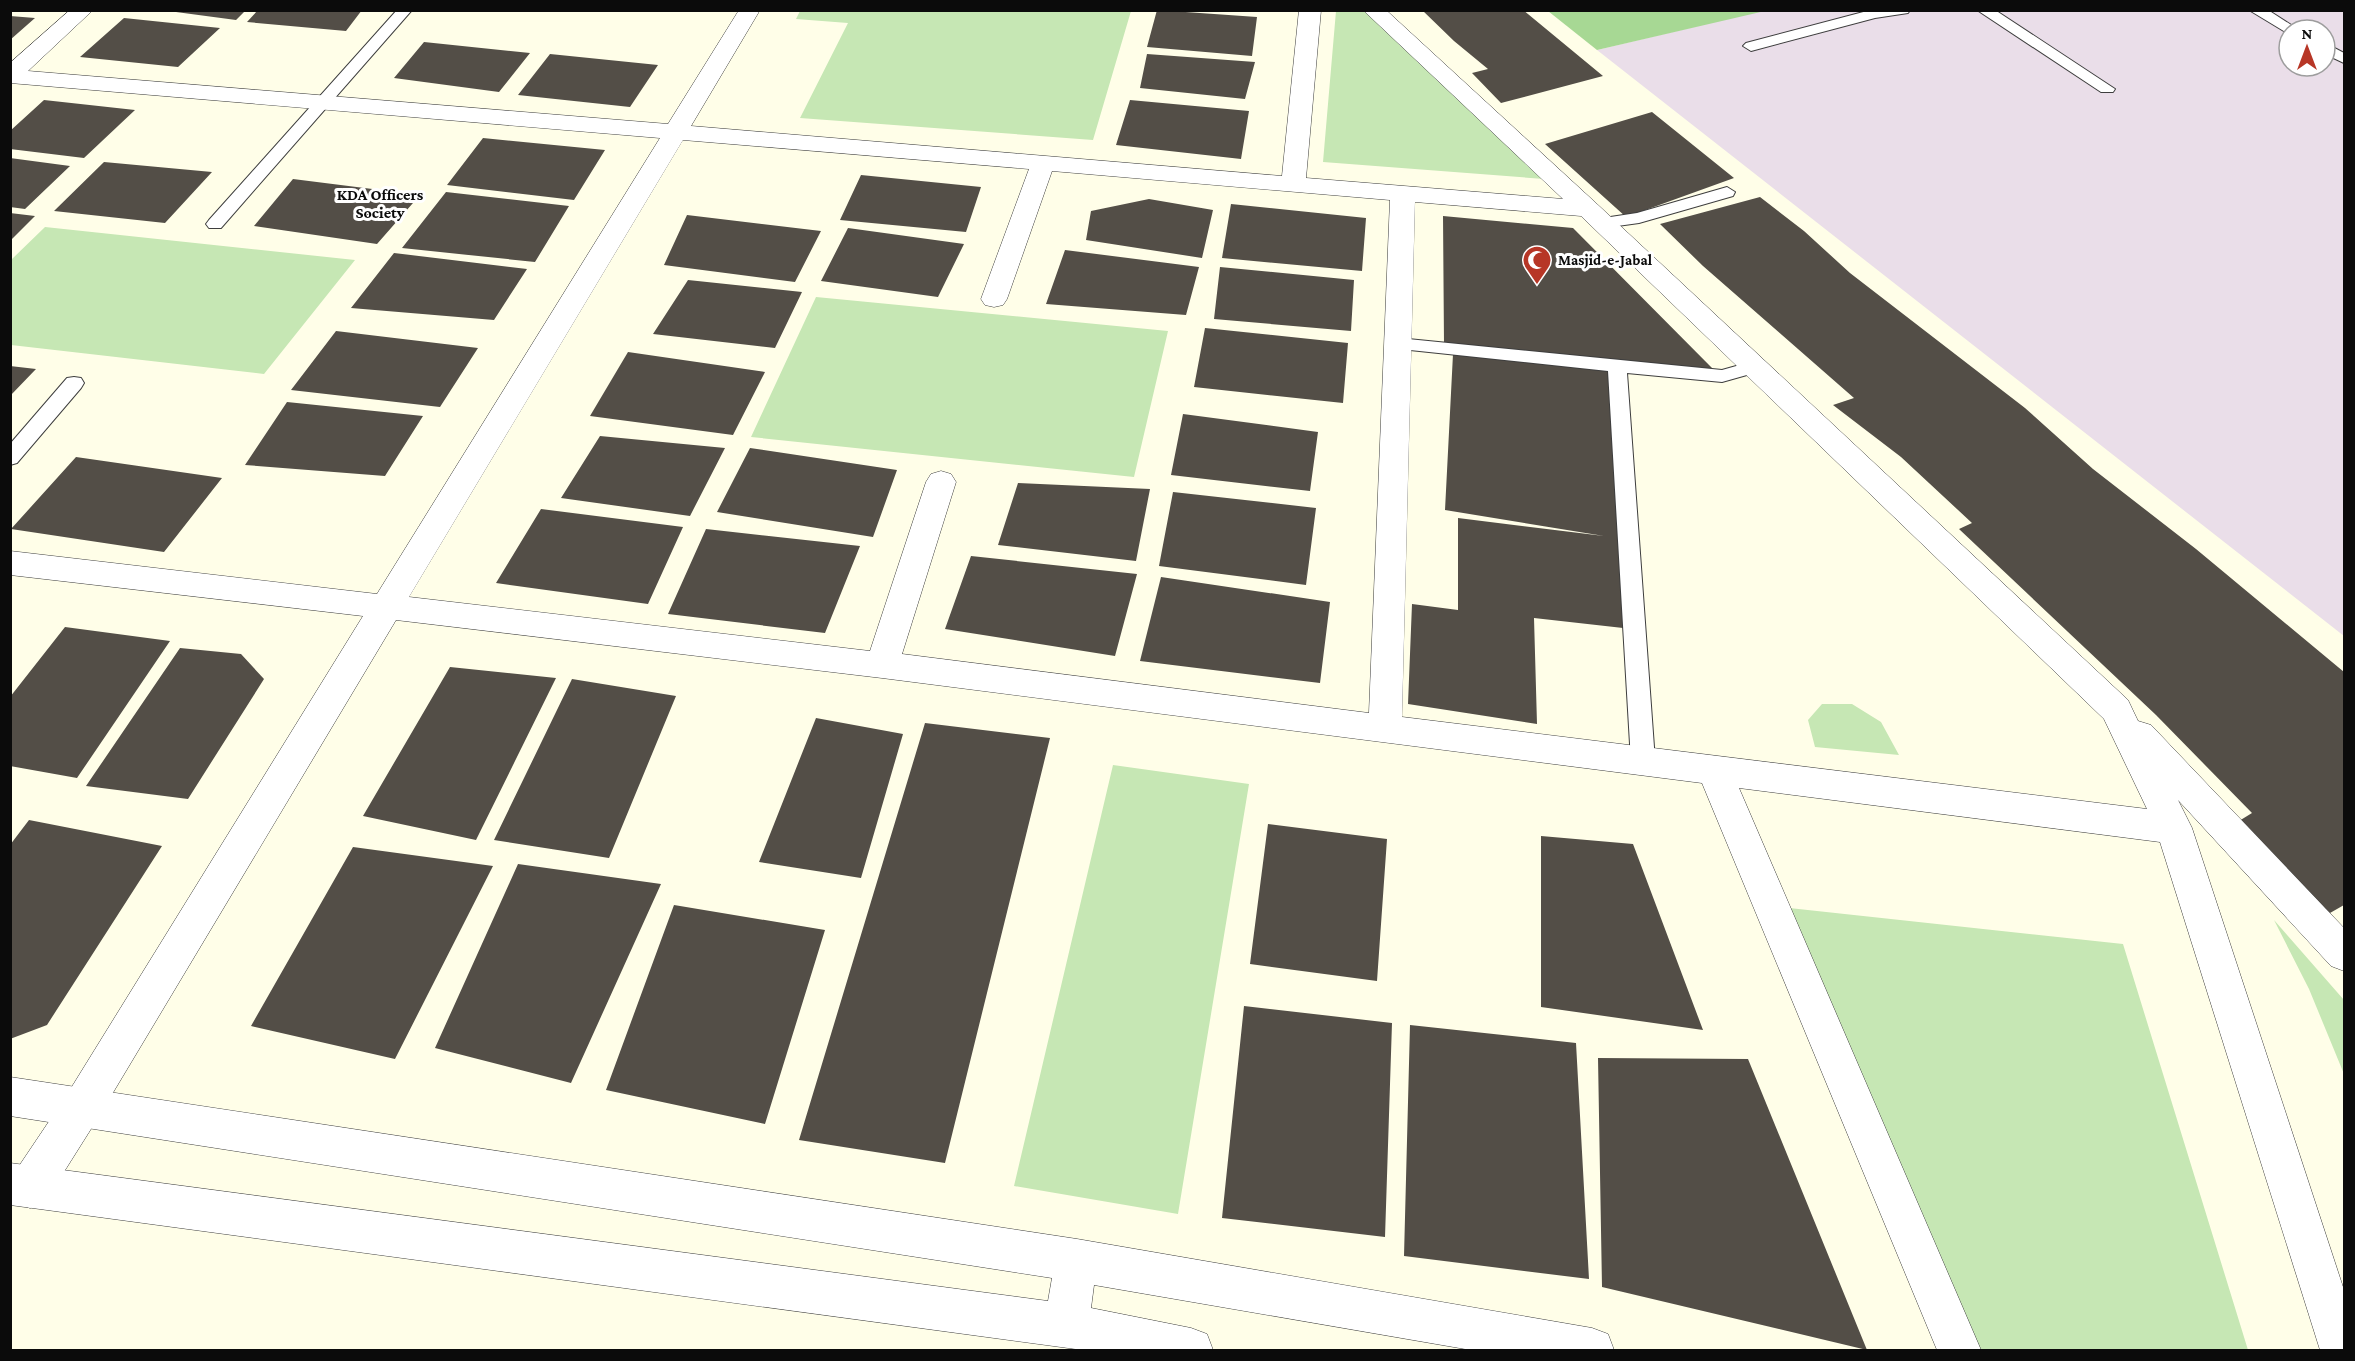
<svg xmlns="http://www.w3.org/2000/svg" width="2355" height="1361" font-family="'Crimson Pro',serif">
	<rect width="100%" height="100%" fill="#fffee8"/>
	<path fill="#eadee9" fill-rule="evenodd" d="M 1765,10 L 2344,11 L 2344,636 L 1597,50 ZM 2289,30 L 2325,30 L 2325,66 L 2289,66 Z"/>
	<path fill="#c6e7b4" d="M 800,11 L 800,10 L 1131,11 L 1093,140 L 800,118 L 848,23 L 796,19 Z
		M 1336,11 L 1373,11 L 1557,180 L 1323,162 Z
		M 45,227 L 355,260 L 264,374 L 11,345 L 11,260 Z
		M 816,297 L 1168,331 L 1134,477 L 751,437 Z
		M 1822,704 L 1852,704 L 1881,722 L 1899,755 L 1815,747 L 1808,720 Z
		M 1113,765 L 1249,784 L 1178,1214 L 1014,1186 Z
		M 1780,907 L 2123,944 L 2248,1350 L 1971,1350 Z
		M 2274,920 L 2344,1000 L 2344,1074 L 2309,989 Z"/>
	<path fill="#a7d894" d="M 1548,11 L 1765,11 L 1597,50 Z"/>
	<path fill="#534e47" d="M 161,10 L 246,10 L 236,20 Z
		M 258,10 L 362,10 L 346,31 L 247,22 Z
		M 1157,10 L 1257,17 L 1252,56 L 1147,47 Z
		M 1422,10 L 1523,10 L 1603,76 L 1501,103 L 1472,73 L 1488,69 L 1454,41 Z
		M 10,16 L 35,18 L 10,40 Z
		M 124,18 L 220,28 L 178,67 L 80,57 Z
		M 424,42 L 530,53 L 499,92 L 394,78 Z
		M 550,54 L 658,65 L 630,107 L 518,95 Z
		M 1147,54 L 1255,62 L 1245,99 L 1140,88 Z
		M 44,100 L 135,110 L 84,158 L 10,149 L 10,131 Z
		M 1130,100 L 1249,111 L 1241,159 L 1116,145 Z
		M 1652,112 L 1734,178 L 1626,217 L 1545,144 Z
		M 483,138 L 605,150 L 574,200 L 447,185 Z
		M 10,158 L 70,166 L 25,209 L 10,207 Z
		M 104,162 L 212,172 L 165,223 L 54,211 Z
		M 861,175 L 981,187 L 966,232 L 840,220 Z
		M 293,179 L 420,195 L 377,244 L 254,226 Z
		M 446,192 L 569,206 L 535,262 L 402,248 Z
		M 1760,197 L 1804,231 L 1850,273 L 2025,408 L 2093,469 L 2196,549 L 2344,672 L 2344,905 L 2330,913 L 2239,821 L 2252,813 L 2156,715 L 1959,529 L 1972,523 L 1901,457 L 1833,405 L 1854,398 L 1703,266 L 1660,224 Z
		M 1149,199 L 1213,210 L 1202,258 L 1086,240 L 1091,211 Z
		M 1231,204 L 1366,218 L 1362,271 L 1222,258 Z
		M 10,213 L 35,216 L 10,241 Z
		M 687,215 L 821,231 L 795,282 L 664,265 Z
		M 1443,216 L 1573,228 L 1714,370 L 1444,344 Z
		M 848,228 L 964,244 L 938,297 L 821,281 Z
		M 1065,250 L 1199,267 L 1186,315 L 1046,304 Z
		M 394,253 L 527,269 L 494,320 L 351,308 Z
		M 1220,267 L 1354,280 L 1351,331 L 1214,319 Z
		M 688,280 L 802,292 L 775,348 L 653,334 Z
		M 1205,328 L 1348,343 L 1343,403 L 1194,387 Z
		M 336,331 L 478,348 L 440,407 L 291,390 Z
		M 628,352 L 765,372 L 733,435 L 590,416 Z
		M 1453,354 L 1610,369 L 1632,629 L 1534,618 L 1537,724 L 1408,704 L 1412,604 L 1458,610 L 1458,518 L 1604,536 L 1445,510 Z
		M 10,366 L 36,369 L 10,396 Z
		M 287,402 L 423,416 L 385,476 L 245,465 Z
		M 1183,414 L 1318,432 L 1310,491 L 1171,475 Z
		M 600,436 L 725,448 L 690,516 L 561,498 Z
		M 750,448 L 897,470 L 873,537 L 717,512 Z
		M 76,457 L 222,478 L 164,552 L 11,529 Z
		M 1018,483 L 1150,489 L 1136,561 L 998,545 Z
		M 1173,492 L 1316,508 L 1306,585 L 1159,566 Z
		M 541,509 L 683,527 L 648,604 L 496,583 Z
		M 706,529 L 860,546 L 825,633 L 668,614 Z
		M 971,556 L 1137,574 L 1115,656 L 945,629 Z
		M 1161,577 L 1330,602 L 1320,683 L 1140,661 Z
		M 65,627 L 170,641 L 77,778 L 10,766 L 10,697 Z
		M 180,648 L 241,654 L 264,679 L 188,799 L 86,786 Z
		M 450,667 L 556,678 L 476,840 L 363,816 Z
		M 572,679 L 676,696 L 609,858 L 494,840 Z
		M 816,718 L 903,734 L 861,878 L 759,862 Z
		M 925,723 L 1050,738 L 945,1163 L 799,1140 Z
		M 29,820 L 162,846 L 47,1025 L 10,1039 L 10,845 Z
		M 1268,824 L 1387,839 L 1377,981 L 1250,964 Z
		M 1541,836 L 1633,844 L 1703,1030 L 1541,1007 Z
		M 353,847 L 493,866 L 395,1059 L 251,1026 Z
		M 518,864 L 661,884 L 571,1083 L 435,1048 Z
		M 674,905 L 825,930 L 765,1124 L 606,1090 Z
		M 1244,1006 L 1392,1023 L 1385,1237 L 1222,1218 Z
		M 1410,1025 L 1576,1043 L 1589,1279 L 1404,1256 Z
		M 1598,1058 L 1748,1059 L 1867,1350 L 1602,1287 Z"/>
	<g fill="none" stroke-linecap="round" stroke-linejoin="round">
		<g stroke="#3e3e3e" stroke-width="2">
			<path id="service" d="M 397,10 L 412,10 L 221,228 L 209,228 L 206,224 L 209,220 Z
				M 1871,10 L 1910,10 L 1908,13 L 1875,18 L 1751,51 L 1743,46 L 1746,43 Z
				M 1977,10 L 1995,10 L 2115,89 L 2113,92 L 2101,92 Z
				M 2249,10 L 2268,10 L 2299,30 L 2289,30 L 2289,34 L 2287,33 Z
				M 2325,43 L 2344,53 L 2344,63 L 2325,54 Z
				M 1727,187 L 1735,192 L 1733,196 L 1639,223 L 1603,228 L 1597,227 L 1594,223 L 1597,219 L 1637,213 Z
				M 1398,338 L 1722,370 L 1754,361 L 1761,363 L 1763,367 L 1761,371 L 1722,382 L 1627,373 L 1655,761 L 1651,768 L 1643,771 L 1635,768 L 1631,761 L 1608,371 L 1391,348 L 1389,344 L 1391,340 Z
				M 74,377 L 81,378 L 84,383 L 81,388 L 17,463 L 10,465 L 10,444 L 67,378 Z"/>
		</g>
		<g stroke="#3e3e3e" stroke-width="1">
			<path id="minor" d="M 70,10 L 93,10 L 28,71 L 668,124 L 739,10 L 760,10 L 691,126 L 1282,176 L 1299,10 L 1321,10 L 1306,178 L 1563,199 L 1363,10 L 1386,10 L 1597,204 L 2128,700 L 2138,721 L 2151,725 L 2344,928 L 2344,971 L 2331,966 L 2178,800 L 2192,828 L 2344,1290 L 2344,1350 L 2320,1350 L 2160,842 L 1739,788 L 1981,1350 L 1937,1350 L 1702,783 L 882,678 L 396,620 L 96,1121 L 45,1202 L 30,1208 L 15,1202 L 10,1184 L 15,1172 L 68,1093 L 363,616 L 10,575 L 10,551 L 377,594 L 660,138 L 10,83 L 10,63 ZM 683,140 L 1029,169 L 981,299 L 985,305 L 994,307 L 1003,305 L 1007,299 L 1052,171 L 1390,200 L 1369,713 L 902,654 L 956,482 L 951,474 L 941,471 L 931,474 L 926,482 L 870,651 L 409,597 ZM 1415,202 L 1581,216 L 2104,719 L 2147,809 L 1402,717 Z"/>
		</g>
		<g stroke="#3e3e3e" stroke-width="1">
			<path id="tertiary" d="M 10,1077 L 1077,1239 L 1592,1328 L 1608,1334 L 1614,1350 L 1471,1350 L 1094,1285 L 1091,1308 L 1191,1328 L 1207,1334 L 1213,1350 L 1083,1350 L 10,1205 L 10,1163 L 1048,1301 L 1052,1278 L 10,1116 Z"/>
		</g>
		<use href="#service" fill="#fff" fill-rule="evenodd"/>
		<use href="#minor" fill="#fff" fill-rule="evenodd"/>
		<use href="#tertiary" fill="#fff" fill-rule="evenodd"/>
	</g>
	<defs>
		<g id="mosque-pin" transform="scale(1.5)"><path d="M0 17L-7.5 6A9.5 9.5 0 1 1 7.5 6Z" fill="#b73626" stroke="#fff"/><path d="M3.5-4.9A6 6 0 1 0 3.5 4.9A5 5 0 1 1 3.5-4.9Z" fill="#fff"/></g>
	</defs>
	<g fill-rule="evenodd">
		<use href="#mosque-pin" x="1537" y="260"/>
	</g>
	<g text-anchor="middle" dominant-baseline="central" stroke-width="6" stroke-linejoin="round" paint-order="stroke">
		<g font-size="15" font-weight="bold" fill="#0b0b0b" stroke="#fff" text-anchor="start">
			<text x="1558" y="260">Masjid-e-Jabal</text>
		</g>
		<g font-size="16" font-weight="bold" fill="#0b0b0b" stroke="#fff">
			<text x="380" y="194">KDA Officers<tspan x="380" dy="18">Society</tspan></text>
		</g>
	</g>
	<rect width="2355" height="1361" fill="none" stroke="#0b0b0b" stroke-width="24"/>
	<g transform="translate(2307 48)"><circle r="28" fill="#ffffff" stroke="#9d9d9d" stroke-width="1.5"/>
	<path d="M0-4.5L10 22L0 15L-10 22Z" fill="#b73626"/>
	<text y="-9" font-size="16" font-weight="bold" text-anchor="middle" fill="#0b0b0b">N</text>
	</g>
</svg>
